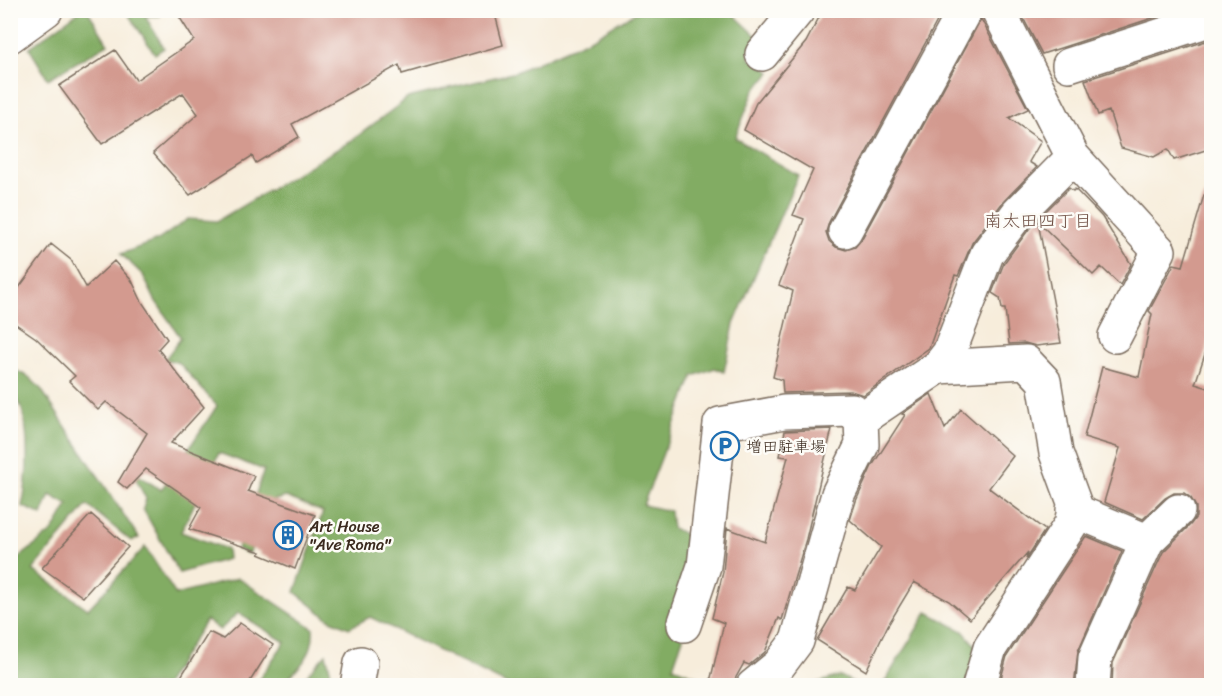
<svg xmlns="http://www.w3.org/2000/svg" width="1222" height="696" font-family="Sriracha,'Klee One',sans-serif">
	<rect width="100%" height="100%" fill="#fdfcf7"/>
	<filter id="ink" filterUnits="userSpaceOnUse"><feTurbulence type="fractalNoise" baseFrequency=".0167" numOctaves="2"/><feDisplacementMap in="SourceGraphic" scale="12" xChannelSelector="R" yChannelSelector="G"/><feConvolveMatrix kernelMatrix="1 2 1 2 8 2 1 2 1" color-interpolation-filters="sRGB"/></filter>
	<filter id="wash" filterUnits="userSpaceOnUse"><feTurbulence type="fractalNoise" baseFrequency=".008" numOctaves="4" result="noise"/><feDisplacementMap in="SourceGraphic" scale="24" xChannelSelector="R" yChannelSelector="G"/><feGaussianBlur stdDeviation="1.35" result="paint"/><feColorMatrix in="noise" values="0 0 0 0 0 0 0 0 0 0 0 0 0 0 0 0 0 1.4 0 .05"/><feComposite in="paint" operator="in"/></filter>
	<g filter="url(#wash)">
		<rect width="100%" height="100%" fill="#f7eddb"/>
		<path fill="#82ac64" stroke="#5e6b41" stroke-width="1.5" d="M 81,10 L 88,11 L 108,44 L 48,79 L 29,48 Z
			M 126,11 L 160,11 L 160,16 L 145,16 L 164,48 L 155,54 Z
			M 638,11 L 730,11 L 762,41 L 749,58 L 771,72 L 754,91 L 735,138 L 798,175 L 734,324 L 724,372 L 715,368 L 693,376 L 643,505 L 670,511 L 672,528 L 685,534 L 700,553 L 683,638 L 673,667 L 701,678 L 698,685 L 508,685 L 370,617 L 349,628 L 329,619 L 295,592 L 323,512 L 286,497 L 274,500 L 249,554 L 237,549 L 264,470 L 219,453 L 181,532 L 227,549 L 228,559 L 179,573 L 143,509 L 146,499 L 132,471 L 161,490 L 217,406 L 179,363 L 165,359 L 181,338 L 155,300 L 143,275 L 121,254 L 158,240 L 188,219 L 217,221 L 351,141 L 408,98 L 516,72 L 590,39 Z
			M 11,368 L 29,377 L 41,389 L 139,538 L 131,541 L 87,505 L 33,570 L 88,609 L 145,547 L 176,595 L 238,578 L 313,628 C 315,655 299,668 281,685 L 255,685 L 285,642 L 238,613 L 220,630 L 206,620 L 165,685 L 11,685 L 11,570 L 15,561 L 53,531 L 68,505 L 50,495 L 42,515 L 22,506 C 28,481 30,432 21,407 C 14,389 7,393 11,368 Z
			M 927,612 L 963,631 L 981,652 L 971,685 L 923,683 L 922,685 L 882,686 Z
			M 326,654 L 334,685 L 298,685 Z
			M 840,676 L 858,685 L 810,685 Z"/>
		<g id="blocks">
			<path fill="#d39a8f" d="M 175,10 L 494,10 L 503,45 L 402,74 L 399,65 L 292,124 L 299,137 L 256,163 L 252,156 L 190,195 L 153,153 L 198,114 L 183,93 L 102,144 L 59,86 L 115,50 L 136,80 L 194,40 Z
				M 823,10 L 943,10 L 829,222 L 826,232 L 829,241 L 836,247 L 846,250 L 855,247 L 861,240 L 981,19 L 1028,109 L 1009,118 L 1041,141 L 1029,162 L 1037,167 L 1003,202 L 972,243 L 958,276 L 955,275 L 929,348 L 863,395 L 851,391 L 783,393 L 782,380 L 773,377 L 793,291 L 779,285 L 804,219 L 793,215 L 813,170 L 744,130 L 756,103 L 806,42 Z
				M 1019,10 L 1177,10 L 1042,54 Z
				M 1212,39 L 1212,148 L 1174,160 L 1168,149 L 1154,157 L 1121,148 L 1109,111 L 1098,115 L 1085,80 Z
				M 1069,188 L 1073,191 L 1075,189 L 1102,217 L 1131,264 L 1120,285 L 1101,267 L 1093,275 L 1038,222 L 1061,343 L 1036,346 L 1025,343 L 1009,344 L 1005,309 L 1002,309 L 1000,298 L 992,293 L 1004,263 L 1032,225 Z
				M 1204,195 L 1212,196 L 1212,333 L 1195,384 L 1212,389 L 1212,686 L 1112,686 L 1113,663 L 1163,552 L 1191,524 L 1196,517 L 1196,507 L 1191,498 L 1184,493 L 1174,493 L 1165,498 L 1143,519 L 1104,502 L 1120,448 L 1084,437 L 1102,367 L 1139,377 L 1152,314 L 1149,311 L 1174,264 L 1183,266 Z
				M 51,244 L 71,260 L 86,287 L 114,261 L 132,281 L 142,302 L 167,339 L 158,349 L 204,407 L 171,443 L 254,476 L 248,491 L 315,515 L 295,569 L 259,554 L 261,552 L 189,529 L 201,507 L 146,469 L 127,489 L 118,482 L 147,433 L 106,402 L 98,410 L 69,381 L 75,376 L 36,338 L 10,320 L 10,300 Z
				M 931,394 L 945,429 L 961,409 L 1013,456 L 989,488 L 1045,530 L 1026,559 L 1028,552 L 970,619 L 949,601 L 914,582 L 888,625 L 866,671 L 817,640 L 848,587 L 855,590 L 881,547 L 850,520 L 856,501 L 872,466 L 905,415 L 902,414 Z
				M 832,429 L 806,539 L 782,620 L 779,618 L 765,652 L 749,665 L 744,663 L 731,686 L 709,686 L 724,623 L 712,618 L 723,572 L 727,528 L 765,542 L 788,457 L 780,456 L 785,431 Z
				M 91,514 L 128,547 L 83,597 L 42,568 Z
				M 1086,536 L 1122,551 L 1078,651 L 1074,686 L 999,686 L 1007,656 Z
				M 240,623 L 273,645 L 247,686 L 175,686 L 209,632 L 223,639 Z"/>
		</g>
	</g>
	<g filter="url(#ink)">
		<use href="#blocks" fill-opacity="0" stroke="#7d6e60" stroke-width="1.5"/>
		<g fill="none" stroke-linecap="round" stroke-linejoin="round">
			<g stroke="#7d6e60" stroke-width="36">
				<path id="minor" d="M 10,36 L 46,10
					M 762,54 L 798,10
					M 1069,65 L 1212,19
					M 1073,157 L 1159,251 L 1115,336
					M 845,231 L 965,10
					M 938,367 L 1026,362 L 1044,381 L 1056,453 L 1075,505 L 1071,524 L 990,648 L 979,686
					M 1073,510 L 1147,541 L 1178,511
					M 684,625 L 704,566 L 720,424 L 784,412 L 852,410 L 861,419 L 938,367 L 949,353 L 987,254 L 1018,213 L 1073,157 L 998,10
					M 357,686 L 361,663
					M 753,686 L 779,665 L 797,641 L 838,494 L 862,445 L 861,419
					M 1093,686 L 1095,658 L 1147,541"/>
			</g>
			<use href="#minor" stroke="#fff" stroke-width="33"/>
		</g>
	</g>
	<defs>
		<g id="parking-ring" transform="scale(1.5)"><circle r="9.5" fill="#fdfcf7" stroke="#1f6fb2" stroke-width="1.5"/><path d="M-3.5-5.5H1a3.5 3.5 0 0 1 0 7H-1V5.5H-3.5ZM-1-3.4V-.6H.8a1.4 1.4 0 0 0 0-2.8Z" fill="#1f6fb2"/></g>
		<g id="building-ring" transform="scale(1.5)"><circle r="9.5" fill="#fdfcf7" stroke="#1f6fb2" stroke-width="1.5"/><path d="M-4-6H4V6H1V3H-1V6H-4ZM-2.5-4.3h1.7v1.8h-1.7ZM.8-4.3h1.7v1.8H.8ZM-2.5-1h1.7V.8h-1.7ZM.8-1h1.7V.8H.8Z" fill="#1f6fb2"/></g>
	</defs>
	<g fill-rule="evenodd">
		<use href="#parking-ring" x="725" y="446"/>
		<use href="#building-ring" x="288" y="535"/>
	</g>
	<g text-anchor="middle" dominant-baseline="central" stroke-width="5" stroke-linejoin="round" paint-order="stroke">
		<g font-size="16" fill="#3b2a1e" stroke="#fdfcf7" text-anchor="start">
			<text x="746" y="446">増田駐車場</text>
			<text x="309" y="526">Art House<tspan x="309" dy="18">"Ave Roma"</tspan></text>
		</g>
		<g font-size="18" fill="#705146" stroke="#fdfcf7">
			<text x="1038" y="221">南太田四丁目</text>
		</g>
	</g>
	<rect width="1222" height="696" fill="none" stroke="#fdfcf7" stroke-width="36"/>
</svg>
